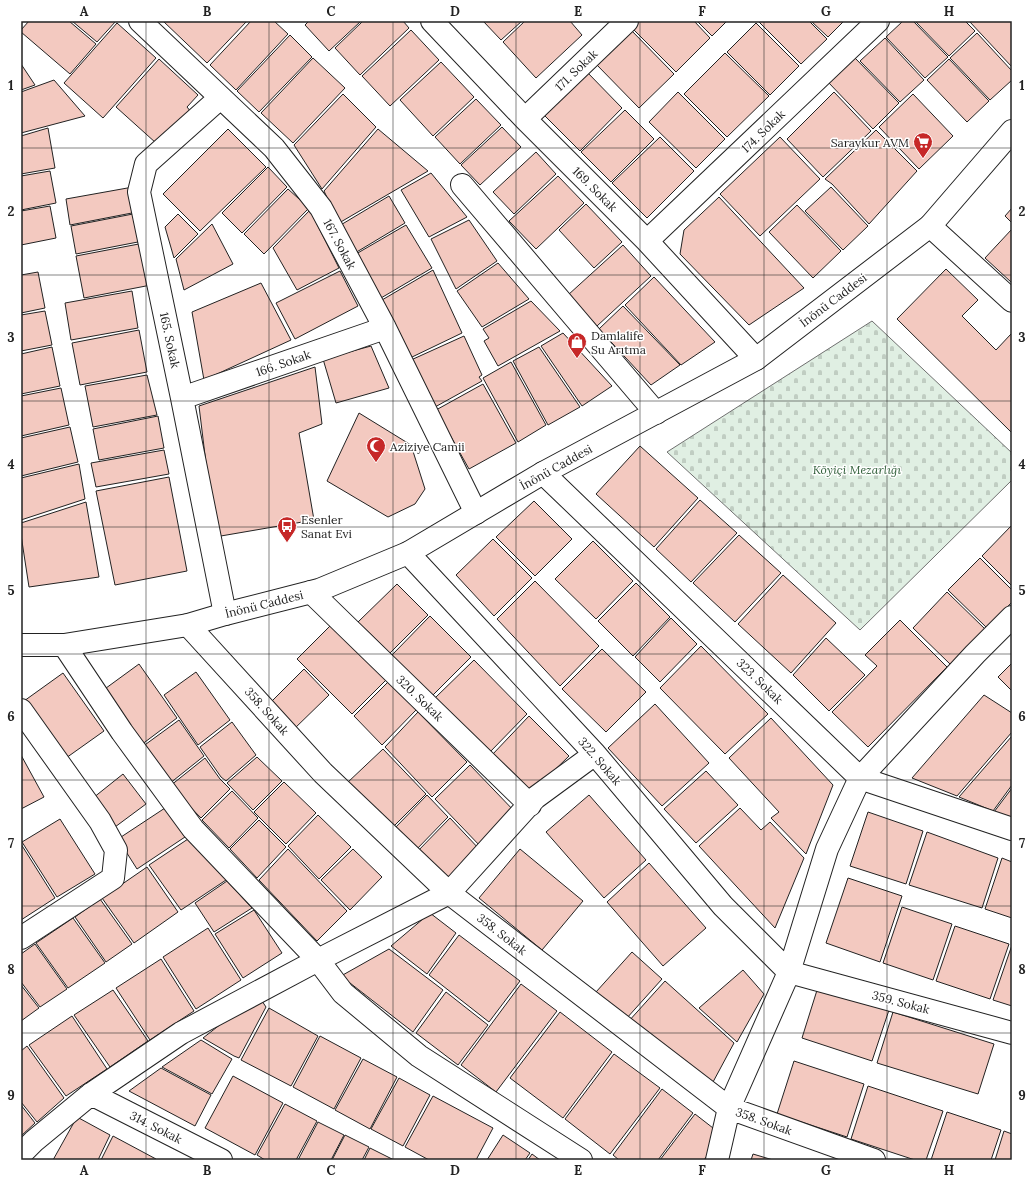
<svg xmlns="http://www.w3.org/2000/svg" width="1033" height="1181" font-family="Lora,serif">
	<defs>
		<pattern id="cemetery-stones" width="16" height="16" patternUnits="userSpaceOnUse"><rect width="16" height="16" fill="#e0efe3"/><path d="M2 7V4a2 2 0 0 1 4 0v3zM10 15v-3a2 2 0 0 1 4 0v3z" fill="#c0cdc2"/></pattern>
	</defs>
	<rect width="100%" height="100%" fill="#fff"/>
	<path fill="url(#cemetery-stones)" stroke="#6f6f6f" d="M 872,321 L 1012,453 L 1012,480 L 860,630 L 667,452 Z"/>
	<path fill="#f3c9c0" stroke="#222" d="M 29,21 L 69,21 L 96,44 L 70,74 L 21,32 L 21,30 Z
		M 72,21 L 116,21 L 97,42 Z
		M 163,21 L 247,21 L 207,63 Z
		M 251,21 L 274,21 L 288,34 L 236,90 L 210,65 Z
		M 309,21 L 361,21 L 329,51 L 305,25 Z
		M 363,21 L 403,21 L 409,28 L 360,75 L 335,48 Z
		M 483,21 L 522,21 L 501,40 Z
		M 525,21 L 570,21 L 582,35 L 536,78 L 503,42 Z
		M 639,21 L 694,21 L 710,38 L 676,72 L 632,28 Z
		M 697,21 L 727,21 L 712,36 Z
		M 758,21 L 809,21 L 827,39 L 801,64 Z
		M 811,21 L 844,21 L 828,37 Z
		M 903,21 L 913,21 L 948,57 L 925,78 L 886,37 Z
		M 915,21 L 965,21 L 975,31 L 949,56 Z
		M 969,21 L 1012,21 L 1012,67 Z
		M 117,23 L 156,58 L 103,118 L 64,83 Z
		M 756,23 L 799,66 L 770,95 L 727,52 Z
		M 630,29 L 674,74 L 639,108 L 596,64 Z
		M 411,30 L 439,60 L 390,106 L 362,76 Z
		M 977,33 L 1012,71 L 1012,80 L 990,100 L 950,58 Z
		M 290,35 L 312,57 L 259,112 L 237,91 Z
		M 885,38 L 924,80 L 900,102 L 860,61 Z
		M 725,53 L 769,96 L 727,137 L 684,94 Z
		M 854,57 L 899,103 L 873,129 L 828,82 Z
		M 313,58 L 345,88 L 293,143 L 261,113 Z
		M 159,59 L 198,95 L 187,107 L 191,112 L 170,136 L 165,132 L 156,143 L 116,107 Z
		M 949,59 L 989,101 L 967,122 L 927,80 Z
		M 441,62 L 474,97 L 433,136 L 400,100 Z
		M 21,64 L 35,85 L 21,90 Z
		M 586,71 L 622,108 L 580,151 L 543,114 Z
		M 54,80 L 85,116 L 21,133 L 21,92 Z
		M 678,92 L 725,139 L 696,168 L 649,122 Z
		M 834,92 L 871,131 L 823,177 L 787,139 Z
		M 343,94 L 376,127 L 322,189 L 294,145 Z
		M 913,94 L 953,136 L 919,169 L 879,127 Z
		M 476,99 L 501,125 L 460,164 L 435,137 Z
		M 625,110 L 654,139 L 611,182 L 581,152 Z
		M 502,127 L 521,147 L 480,185 L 461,165 Z
		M 48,128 L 55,168 L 21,174 L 21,136 Z
		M 228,129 L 266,167 L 200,231 L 163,194 Z
		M 378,129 L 428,171 L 339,223 L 324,191 Z
		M 876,130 L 917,171 L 869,224 L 832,184 L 825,179 Z
		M 660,137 L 694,171 L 647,218 L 612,183 Z
		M 780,137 L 820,179 L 760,236 L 720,194 Z
		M 536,152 L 556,174 L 514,214 L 493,192 Z
		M 268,167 L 287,187 L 242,233 L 222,213 Z
		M 50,171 L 56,203 L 21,210 L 21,176 Z
		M 431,173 L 467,217 L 429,237 L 401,190 Z
		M 558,176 L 584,203 L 536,249 L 509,221 Z
		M 133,187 L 137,212 L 70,225 L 66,199 Z
		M 831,187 L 868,226 L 843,250 L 805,211 Z
		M 288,189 L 309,208 L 264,254 L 244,234 Z
		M 389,196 L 405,223 L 355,253 L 339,226 Z
		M 719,197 L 804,288 L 749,325 L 680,254 L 684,230 Z
		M 586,204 L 622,242 L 594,268 L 559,230 Z
		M 797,205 L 841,251 L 813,278 L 769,232 Z
		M 50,206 L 56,238 L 21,245 L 21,211 Z
		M 1012,208 L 1012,223 L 1005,216 Z
		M 310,210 L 339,268 L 297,290 L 273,248 Z
		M 138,213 L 143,241 L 76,254 L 71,226 Z
		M 178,214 L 198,234 L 174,258 L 165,227 Z
		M 469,220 L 497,261 L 456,289 L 431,239 Z
		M 212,224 L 233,264 L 184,290 L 176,259 Z
		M 406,225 L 432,268 L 381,298 L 356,254 Z
		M 1012,229 L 1012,281 L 1011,282 L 985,258 Z
		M 144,243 L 151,285 L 84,298 L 76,256 Z
		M 623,245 L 651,276 L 597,326 L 568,295 Z
		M 498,263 L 529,299 L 482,327 L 457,291 Z
		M 946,269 L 978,300 L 962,316 L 996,350 L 1011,334 L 1012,336 L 1012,433 L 897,319 Z
		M 433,270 L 462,333 L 410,358 L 382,300 Z
		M 340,271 L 358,306 L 295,339 L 276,303 Z
		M 38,272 L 45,308 L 21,313 L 21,275 Z
		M 654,277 L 715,342 L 681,365 L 625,305 Z
		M 261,283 L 291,340 L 204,380 L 192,312 Z
		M 132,291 L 138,328 L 71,340 L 65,303 Z
		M 531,301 L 560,331 L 498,366 L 484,341 L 489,338 L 483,329 Z
		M 623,306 L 680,365 L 651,385 L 599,329 Z
		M 45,311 L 52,345 L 21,351 L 21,315 Z
		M 139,330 L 147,372 L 80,385 L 72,343 Z
		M 563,333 L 612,386 L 582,406 L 541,346 Z
		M 464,336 L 482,375 L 479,377 L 482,381 L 435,407 L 411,360 Z
		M 371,346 L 389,388 L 336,403 L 323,359 Z
		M 52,347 L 60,386 L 21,394 L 21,354 Z
		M 539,347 L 580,407 L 548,425 L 513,361 Z
		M 511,362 L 546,425 L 518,442 L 483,378 Z
		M 315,367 L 322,424 L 299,433 L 314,520 L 215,537 L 199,406 Z
		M 147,375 L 157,415 L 93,427 L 85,386 Z
		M 483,384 L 516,443 L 469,469 L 436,410 Z
		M 61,388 L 69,425 L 21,436 L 21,396 Z
		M 359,413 L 411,445 L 425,489 L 415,504 L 388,517 L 327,481 Z
		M 158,416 L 164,448 L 99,460 L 93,429 Z
		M 70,427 L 78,462 L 21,476 L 21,438 Z
		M 640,446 L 698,498 L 654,547 L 596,494 Z
		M 164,450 L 169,474 L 96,487 L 91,463 Z
		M 79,464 L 85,499 L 21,520 L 21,478 Z
		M 169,477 L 187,571 L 115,585 L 96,491 Z
		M 700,500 L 737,533 L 691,582 L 656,549 Z
		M 534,501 L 572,539 L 535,576 L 496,537 Z
		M 86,502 L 99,577 L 29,587 L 21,535 L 21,523 Z
		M 1012,525 L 1012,586 L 982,556 Z
		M 739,535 L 781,573 L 735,622 L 693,583 Z
		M 493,539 L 532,578 L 494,616 L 456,575 Z
		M 593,541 L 633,581 L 596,619 L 555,579 Z
		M 980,558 L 1012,590 L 1012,602 L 987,628 L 948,590 Z
		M 783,575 L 836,623 L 791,673 L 738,624 Z
		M 535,581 L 599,646 L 560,686 L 497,619 Z
		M 636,583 L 670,617 L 633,656 L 598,621 Z
		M 397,584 L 428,615 L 390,653 L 358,622 Z
		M 947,592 L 985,629 L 950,664 L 913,628 Z
		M 430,616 L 471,657 L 432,696 L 392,655 Z
		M 671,618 L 697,644 L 660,682 L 635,657 Z
		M 900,620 L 947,667 L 868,747 L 832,712 L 877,666 L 865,655 Z
		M 332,624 L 387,679 L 352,714 L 297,659 Z
		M 826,638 L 865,675 L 829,711 L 793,675 Z
		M 701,646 L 768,714 L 725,754 L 660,688 Z
		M 602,649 L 646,692 L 606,732 L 562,689 Z
		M 474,660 L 527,714 L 489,753 L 435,698 Z
		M 1012,663 L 1012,691 L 998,677 Z
		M 139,664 L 177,718 L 141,745 L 102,691 Z
		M 304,669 L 329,695 L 292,731 L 267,706 Z
		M 196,672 L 230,720 L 198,745 L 164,695 Z
		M 63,673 L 104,731 L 66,758 L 24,701 Z
		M 389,681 L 416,710 L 382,745 L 354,716 Z
		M 984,695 L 1012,713 L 1012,732 L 957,796 L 912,778 Z
		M 655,704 L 709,763 L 662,806 L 608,748 Z
		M 418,712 L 467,762 L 432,797 L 385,747 Z
		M 529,716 L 569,756 L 530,794 L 492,755 Z
		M 771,718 L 833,785 L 806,854 L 771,818 L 779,812 L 729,758 Z
		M 179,720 L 204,756 L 169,784 L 142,747 Z
		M 232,722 L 256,755 L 226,781 L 221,777 L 200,747 Z
		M 1012,736 L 1012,785 L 993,811 L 959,797 Z
		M 383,749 L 426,794 L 391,829 L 347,783 Z
		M 21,755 L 44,797 L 21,809 Z
		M 257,757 L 282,781 L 253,810 L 227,783 Z
		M 205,758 L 220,779 L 230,789 L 201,818 L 170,786 Z
		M 470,765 L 517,814 L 482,848 L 435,799 Z
		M 706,771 L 738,805 L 696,843 L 664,809 Z
		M 123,774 L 146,804 L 115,827 L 93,798 Z
		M 284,782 L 316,813 L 286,844 L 254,812 Z
		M 1012,788 L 1012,819 L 994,812 Z
		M 232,791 L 258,818 L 229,848 L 202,820 Z
		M 427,795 L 448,817 L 414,852 L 393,830 Z
		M 589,795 L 646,860 L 604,898 L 546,832 Z
		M 165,808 L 185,837 L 137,869 L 118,839 Z
		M 740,808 L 761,830 L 770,822 L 804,858 L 775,928 L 699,846 Z
		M 868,812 L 923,831 L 906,884 L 850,866 Z
		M 318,815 L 351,847 L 319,879 L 288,846 Z
		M 450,818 L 481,851 L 445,884 L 415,854 Z
		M 60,819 L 95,874 L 57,897 L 22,842 Z
		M 259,820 L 286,847 L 257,878 L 230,849 Z
		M 927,832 L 998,858 L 982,908 L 909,885 Z
		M 188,839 L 226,880 L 181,910 L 149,865 Z
		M 21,844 L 55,898 L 21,920 Z
		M 288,849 L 347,911 L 317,941 L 259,880 Z
		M 353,849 L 382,877 L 350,910 L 321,880 Z
		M 520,849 L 583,901 L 542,950 L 479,898 Z
		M 1002,858 L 1012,862 L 1012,918 L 985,909 Z
		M 649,863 L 706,928 L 663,966 L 607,902 Z
		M 147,867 L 178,912 L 134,943 L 102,898 Z
		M 848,878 L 902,896 L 880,962 L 826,943 Z
		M 227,881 L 252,908 L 214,932 L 195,903 Z
		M 100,899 L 132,944 L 106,962 L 75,917 Z
		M 902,907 L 952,924 L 933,980 L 883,963 Z
		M 254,910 L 282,953 L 243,978 L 215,934 Z
		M 430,913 L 456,933 L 427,974 L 391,946 Z
		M 73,918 L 105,963 L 68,988 L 36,943 Z
		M 955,926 L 1009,944 L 990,999 L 936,981 Z
		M 208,928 L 241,980 L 196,1009 L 163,957 Z
		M 459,935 L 520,981 L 489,1022 L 429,975 Z
		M 35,944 L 67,989 L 40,1007 L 21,982 L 21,954 Z
		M 1012,945 L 1012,1006 L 993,1000 Z
		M 389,949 L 443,990 L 413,1032 L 341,976 Z
		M 632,952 L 662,979 L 626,1019 L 596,992 Z
		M 161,959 L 194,1011 L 150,1040 L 116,988 Z
		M 743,970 L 764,994 L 737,1042 L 699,1008 Z
		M 665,981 L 734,1043 L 713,1082 L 628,1022 Z
		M 521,984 L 557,1011 L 496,1092 L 461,1065 Z
		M 21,985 L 39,1008 L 21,1021 Z
		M 818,987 L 889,1010 L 872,1061 L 802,1038 Z
		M 113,990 L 148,1041 L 110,1067 L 74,1015 Z
		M 446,992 L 488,1025 L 458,1065 L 416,1033 Z
		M 258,995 L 266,1007 L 239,1058 L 234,1056 L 203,1038 Z
		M 269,1008 L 318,1036 L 291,1086 L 241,1060 Z
		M 560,1012 L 612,1052 L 563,1118 L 510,1078 Z
		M 893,1012 L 994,1044 L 978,1094 L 877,1063 Z
		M 72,1016 L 107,1069 L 66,1096 L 29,1045 Z
		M 320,1036 L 361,1058 L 334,1109 L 293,1087 Z
		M 201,1040 L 232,1059 L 212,1094 L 162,1067 Z
		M 27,1046 L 64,1098 L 37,1122 L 21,1102 L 21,1051 Z
		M 614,1054 L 660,1088 L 610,1154 L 565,1119 Z
		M 363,1059 L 397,1077 L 370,1129 L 335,1110 Z
		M 794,1061 L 864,1084 L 847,1137 L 777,1114 Z
		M 161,1068 L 211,1095 L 195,1126 L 129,1091 Z
		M 233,1076 L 283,1103 L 255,1155 L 205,1128 Z
		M 399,1078 L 430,1095 L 403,1146 L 371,1129 Z
		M 868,1086 L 943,1111 L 926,1160 L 915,1160 L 851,1139 Z
		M 662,1089 L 693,1113 L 658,1160 L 619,1160 L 613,1155 Z
		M 433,1096 L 493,1128 L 476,1160 L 429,1160 L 405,1147 Z
		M 285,1104 L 317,1121 L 296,1160 L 265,1160 L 257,1155 Z
		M 21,1105 L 35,1123 L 21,1136 Z
		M 947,1112 L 1001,1130 L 991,1160 L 931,1160 Z
		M 695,1114 L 722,1135 L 704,1160 L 660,1160 Z
		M 77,1117 L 110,1135 L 98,1160 L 53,1160 Z
		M 318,1122 L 344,1135 L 331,1160 L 298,1160 Z
		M 1004,1131 L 1012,1134 L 1012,1160 L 995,1160 Z
		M 345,1135 L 369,1147 L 362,1160 L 332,1160 Z
		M 503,1135 L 530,1153 L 525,1160 L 487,1160 Z
		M 113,1136 L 156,1159 L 156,1160 L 101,1160 Z
		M 370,1148 L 394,1160 L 364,1160 Z
		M 532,1154 L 540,1160 L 528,1160 Z
		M 753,1154 L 773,1160 L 751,1160 Z"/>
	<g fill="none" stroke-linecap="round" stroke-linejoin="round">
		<g stroke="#222" stroke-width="24">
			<path id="minor" d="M 140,21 L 274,148 L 321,208 L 385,328 L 476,513
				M 432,21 L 525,119 L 647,241 L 756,359
				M 220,98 L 146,164 L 139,192 L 182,398 L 225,614
				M 525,119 L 627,21
				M 462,185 L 656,413
				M 930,226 L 1012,301
				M 647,241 L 878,21
				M 182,398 L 385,328
				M 543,473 L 860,778 L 1012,829
				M 408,553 L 595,754 L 723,906 L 789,972 L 1012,1033
				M 311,592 L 530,805
				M 188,625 L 323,773 L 449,893 L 729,1108 L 874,1160
				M 64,645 L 122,732 L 193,829 L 318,960 L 343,993 L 419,1056 L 581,1160
				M 21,710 L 100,821 L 116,850 L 113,878 L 21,938
				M 91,1094 L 221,1160
				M 21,1154 L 34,1141 L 91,1094 L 181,1033 L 318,960 L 449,893 L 535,798 L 595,754
				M 717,1160 L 729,1108 L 789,972 L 827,849 L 860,778 L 975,654 L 1012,617"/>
		</g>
		<g stroke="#222" stroke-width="24">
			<path id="secondary" d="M 21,645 L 64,645 L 188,625 L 225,614 L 319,590 L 408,553 L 543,473 L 756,359 L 930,226 L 1012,131"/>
		</g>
		<use href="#minor" stroke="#fff" stroke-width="22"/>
		<use href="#secondary" stroke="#fff" stroke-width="22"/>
	</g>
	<path fill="none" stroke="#222" stroke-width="1" stroke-opacity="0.55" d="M 146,21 L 146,1160M 269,21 L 269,1160M 393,21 L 393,1160M 516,21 L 516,1160M 640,21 L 640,1160M 764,21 L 764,1160M 887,21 L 887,1160M 21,148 L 1012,148M 21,275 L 1012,275M 21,401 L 1012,401M 21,527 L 1012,527M 21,654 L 1012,654M 21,780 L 1012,780M 21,906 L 1012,906M 21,1033 L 1012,1033"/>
	<defs>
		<g id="supermarket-pin" transform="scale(1)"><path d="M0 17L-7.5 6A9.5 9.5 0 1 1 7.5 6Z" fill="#c62828" stroke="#fff"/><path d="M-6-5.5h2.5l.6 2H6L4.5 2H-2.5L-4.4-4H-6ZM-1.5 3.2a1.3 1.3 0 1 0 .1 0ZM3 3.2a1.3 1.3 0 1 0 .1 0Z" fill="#fff"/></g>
		<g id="shop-pin" transform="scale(1)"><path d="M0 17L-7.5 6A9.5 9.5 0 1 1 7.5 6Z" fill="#c62828" stroke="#fff"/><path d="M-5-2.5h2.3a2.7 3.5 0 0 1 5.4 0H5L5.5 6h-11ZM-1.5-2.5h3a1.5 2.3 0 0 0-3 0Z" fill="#fff"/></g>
		<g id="mosque-pin" transform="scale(1)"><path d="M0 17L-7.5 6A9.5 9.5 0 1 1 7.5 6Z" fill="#c62828" stroke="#fff"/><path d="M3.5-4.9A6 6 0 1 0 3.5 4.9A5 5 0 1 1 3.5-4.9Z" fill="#fff"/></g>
		<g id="bus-pin" transform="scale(1)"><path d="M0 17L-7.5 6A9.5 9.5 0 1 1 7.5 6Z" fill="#c62828" stroke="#fff"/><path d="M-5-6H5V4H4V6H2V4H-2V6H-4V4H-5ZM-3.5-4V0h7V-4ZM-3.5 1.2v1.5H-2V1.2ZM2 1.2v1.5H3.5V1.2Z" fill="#fff"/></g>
	</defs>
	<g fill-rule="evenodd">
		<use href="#supermarket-pin" x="923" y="142"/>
		<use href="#shop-pin" x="577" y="342"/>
		<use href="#mosque-pin" x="376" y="446"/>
		<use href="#bus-pin" x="287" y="526"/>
	</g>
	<g text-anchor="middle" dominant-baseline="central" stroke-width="3" stroke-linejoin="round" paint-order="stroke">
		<g font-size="12" fill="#222" stroke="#fff">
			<text transform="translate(576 70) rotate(-44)">171. Sokak</text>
			<text transform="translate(763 131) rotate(-44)">174. Sokak</text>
			<text transform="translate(595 189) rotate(45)">169. Sokak</text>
			<text transform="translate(340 244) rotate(62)">167. Sokak</text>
			<text transform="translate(833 300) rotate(-37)">İnönü Caddesi</text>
			<text transform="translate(170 340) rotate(78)">165. Sokak</text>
			<text transform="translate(283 363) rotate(-19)">166. Sokak</text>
			<text transform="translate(556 467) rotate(-29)">İnönü Caddesi</text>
			<text transform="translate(264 604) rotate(-14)">İnönü Caddesi</text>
			<text transform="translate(760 681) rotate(44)">323. Sokak</text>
			<text transform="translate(420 698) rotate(44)">320. Sokak</text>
			<text transform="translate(267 711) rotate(48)">358. Sokak</text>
			<text transform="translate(600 761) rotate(49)">322. Sokak</text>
			<text transform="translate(502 934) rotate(38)">358. Sokak</text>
			<text transform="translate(901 1002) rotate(15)">359. Sokak</text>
			<text transform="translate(764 1121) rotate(20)">358. Sokak</text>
			<text transform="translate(156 1127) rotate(27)">314. Sokak</text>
		</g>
		<g font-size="12" fill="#222" stroke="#fff" text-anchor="start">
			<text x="909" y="142" text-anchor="end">Saraykur AVM</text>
			<text x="591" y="335">Damlalife<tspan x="591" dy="14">Su Arıtma</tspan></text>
			<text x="390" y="446">Aziziye Camii</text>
			<text x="301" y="519">Esenler<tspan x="301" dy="14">Sanat Evi</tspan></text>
		</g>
		<g font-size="12" font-style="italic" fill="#2f5e38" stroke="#fff">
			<text x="857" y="469">Köyiçi Mezarlığı</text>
		</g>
	</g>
	<rect width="1033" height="1181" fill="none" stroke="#ffffff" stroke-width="44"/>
	<rect x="22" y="22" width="989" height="1137" fill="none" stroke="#222" stroke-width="1.5"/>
	<g font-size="13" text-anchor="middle" font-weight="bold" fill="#222">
		<text x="84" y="16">A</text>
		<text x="207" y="16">B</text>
		<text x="331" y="16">C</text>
		<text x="455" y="16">D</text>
		<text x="578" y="16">E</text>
		<text x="702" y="16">F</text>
		<text x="826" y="16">G</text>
		<text x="949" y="16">H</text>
		<text x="11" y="90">1</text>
		<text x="1022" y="90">1</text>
		<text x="11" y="216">2</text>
		<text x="1022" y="216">2</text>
		<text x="11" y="342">3</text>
		<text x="1022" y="342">3</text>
		<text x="11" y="469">4</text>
		<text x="1022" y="469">4</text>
		<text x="11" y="595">5</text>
		<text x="1022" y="595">5</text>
		<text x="11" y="721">6</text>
		<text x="1022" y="721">6</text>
		<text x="11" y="848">7</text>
		<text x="1022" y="848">7</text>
		<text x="11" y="974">8</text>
		<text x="1022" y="974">8</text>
		<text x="11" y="1100">9</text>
		<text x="1022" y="1100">9</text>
		<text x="84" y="1175">A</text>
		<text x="207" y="1175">B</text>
		<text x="331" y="1175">C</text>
		<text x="455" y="1175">D</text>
		<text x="578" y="1175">E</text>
		<text x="702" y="1175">F</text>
		<text x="826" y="1175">G</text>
		<text x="949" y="1175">H</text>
	</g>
</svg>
